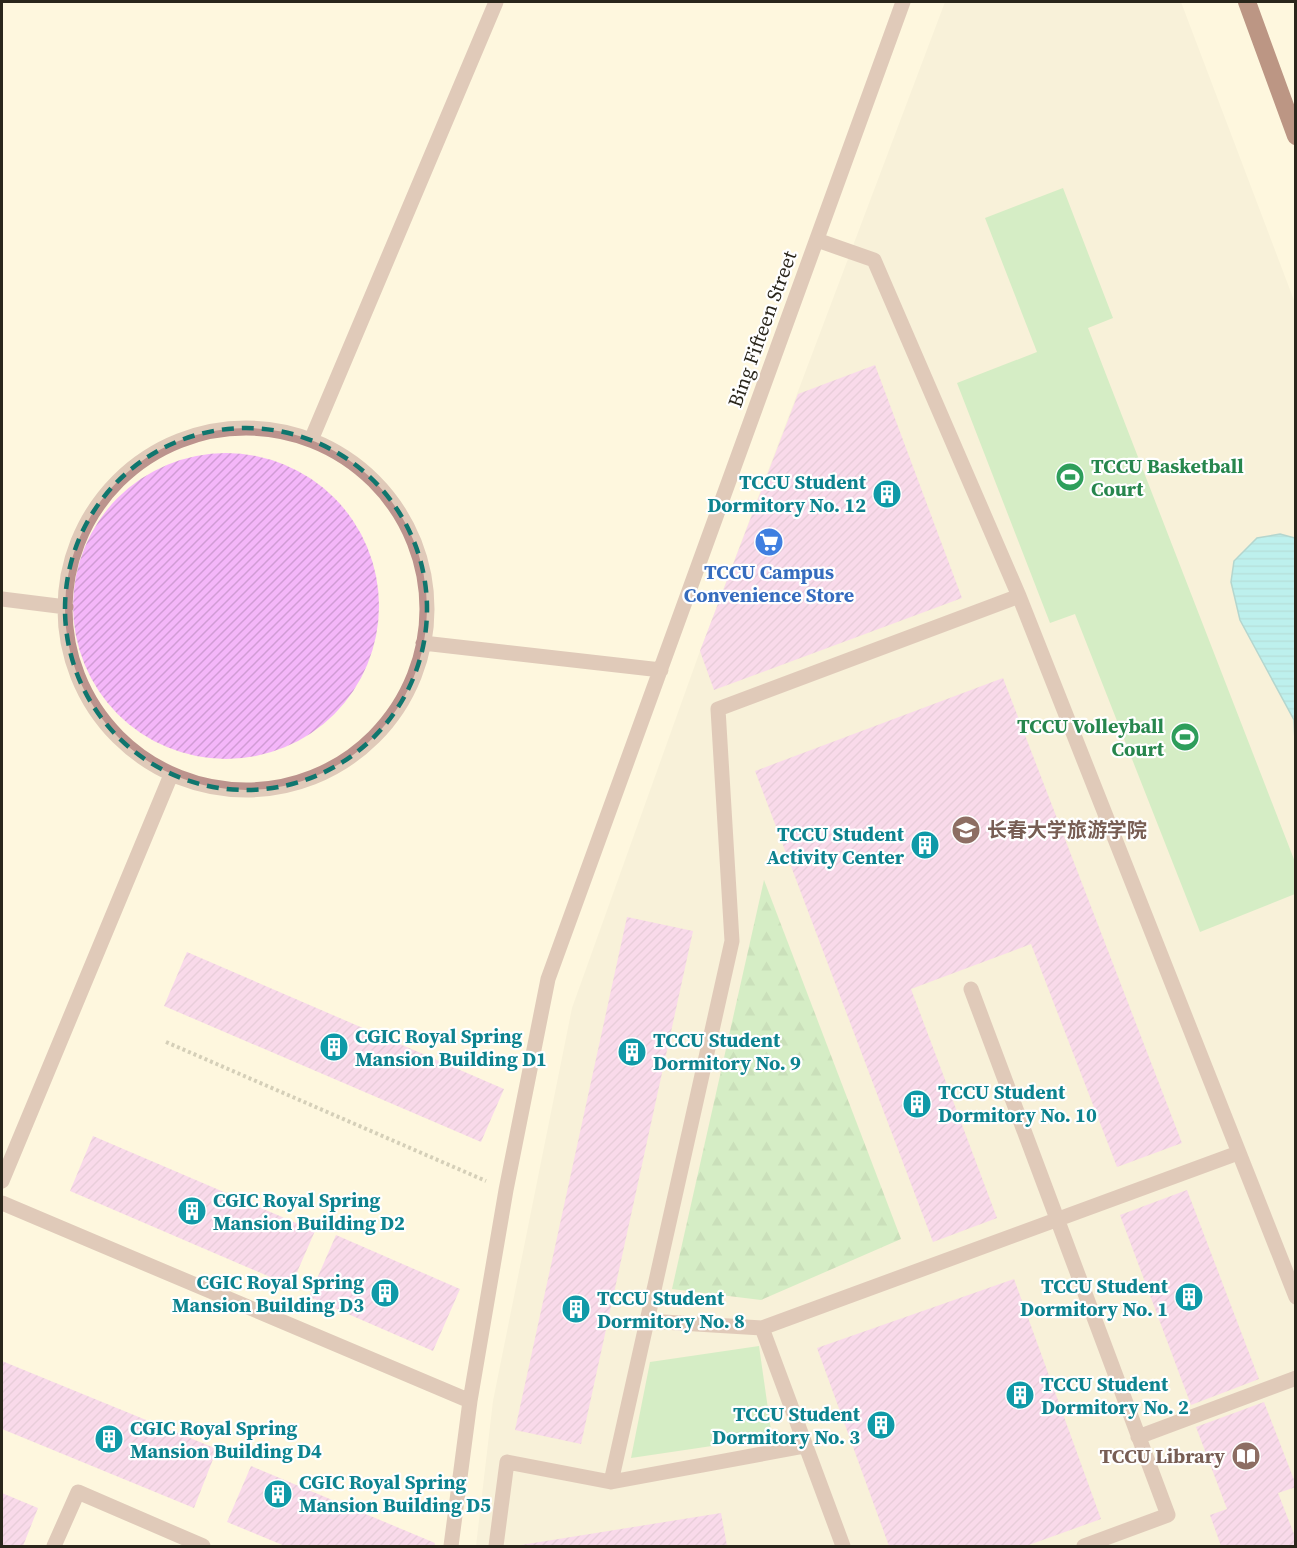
<svg xmlns="http://www.w3.org/2000/svg" width="1297" height="1548" font-family="'Source Serif 4','Noto Sans SC',serif">
	<defs>
		<pattern id="forest-firs" width="22" height="20" patternUnits="userSpaceOnUse" patternTransform="scale(1.5)"><rect width="22" height="20" fill="#a4e1a6"/><path d="M5 1l3.5 6h-7zM16 11l3.5 6h-7z" fill="#8dc18e"/></pattern>
		<pattern id="water-rules" width="6" height="5" patternUnits="userSpaceOnUse" patternTransform="scale(1.5)"><rect width="6" height="5" fill="#70e7ff"/><path d="M0 2.5h6" fill="none" stroke="#61c6da"/></pattern>
		<pattern id="building-hatch" width="6" height="6" patternUnits="userSpaceOnUse" patternTransform="scale(1.5)"><rect width="6" height="6" fill="#f4b6f9"/><path d="M-1 1l2-2M0 6l6-6M5 7l2-2" fill="none" stroke="#d19cd5"/></pattern>
	</defs>
	<rect width="100%" height="100%" fill="#fef7de"/>
	<path fill="#f2e8d2" d="M 945,2 L 1181,2 L 1295,303 L 1295,1546 L 476,1546 L 493,1401 L 572,1008 L 700,651 Z"/>
	<path fill="#a4e1a6" d="M 1063,188 L 1113,318 L 1088,328 L 1295,862 L 1295,894 L 1200,932 L 1075,614 L 1050,623 L 957,383 L 1037,352 L 985,218 Z
		M 759,1346 L 772,1437 L 631,1458 L 650,1362 Z"/>
	<path fill="url(#forest-firs)" d="M 764,880 L 901,1239 L 761,1300 L 672,1289 Z"/>
	<path fill="url(#water-rules)" stroke="#5badbb" stroke-width="1.5" d="M 1280,534 L 1295,538 L 1295,742 L 1294,720 L 1240,620 L 1231,582 L 1234,561 L 1257,538 Z"/>
	<path fill="url(#building-hatch)" d="M 875,365 L 962,598 L 714,690 L 700,651 L 798,394 Z
		M73 606a153 153 0 1 1 306 0a153 153 0 1 1-306 0Z
		M 1003,678 L 1182,1143 L 1117,1167 L 1031,944 L 911,989 L 997,1218 L 933,1242 L 755,771 Z
		M 627,917 L 693,931 L 581,1444 L 515,1430 Z
		M 187,952 L 504,1089 L 481,1142 L 164,1006 Z
		M 93,1136 L 315,1231 L 291,1286 L 70,1191 Z
		M 1187,1190 L 1259,1379 L 1191,1405 L 1120,1215 Z
		M 336,1235 L 460,1289 L 433,1351 L 309,1297 Z
		M 1014,1279 L 1101,1519 L 1026,1546 L 889,1546 L 817,1348 Z
		M 2,1361 L 217,1449 L 194,1508 L 2,1429 Z
		M 1264,1402 L 1296,1485 L 1296,1487 L 1278,1493 L 1296,1539 L 1296,1546 L 1221,1546 L 1210,1515 L 1227,1509 L 1196,1427 Z
		M 251,1466 L 435,1543 L 434,1546 L 285,1546 L 227,1522 Z
		M 2,1493 L 38,1508 L 23,1546 L 2,1546 Z
		M 721,1513 L 727,1546 L 521,1546 L 521,1545 Z"/>
	<g fill="none" stroke-linecap="round" stroke-linejoin="round">
		<path stroke="#a49e8b" stroke-width="4" stroke-dasharray="3 3" stroke-linecap="butt" d="M 166,1042 L 486,1181"/>
		<path stroke="#bc938d" stroke-width="15" d="M65 609a181 181 0 1 1 362 0a181 181 0 1 1-362 0Z
			M 311,440 L 496,2
			M 1019,596 L 1296,1297
			M 2,599 L 66,607
			M 423,643 L 661,670
			M 971,989 L 1168,1515 L 1084,1546
			M 2,1181 L 171,775
			M 2,1203 L 470,1401
			M 647,1321 L 762,1328 L 1238,1153
			M 762,1328 L 843,1546
			M 1138,1437 L 1296,1378
			M 611,1482 L 732,941 L 718,709 L 1019,596 L 874,260 L 817,240
			M 54,1546 L 78,1492 L 203,1546
			M 451,1546 L 470,1401 L 506,1190 L 548,979 L 903,2
			M 496,1546 L 507,1462 L 611,1482 L 805,1446"/>
		<path stroke="#6d1f18" stroke-width="18" d="M 1247,2 L 1296,136"/>
	</g>
	<path d="M0 0H1297V1548H0ZM65 609a181 181 0 1 1 362 0a181 181 0 1 1-362 0Z" fill="#fef7de" fill-opacity=".55" fill-rule="evenodd"/>
	<path fill="none" stroke="#0f766e" stroke-width="4.5" stroke-dasharray="12 8" stroke-linejoin="round" d="M65 609a181 181 0 1 1 362 0a181 181 0 1 1-362 0Z"/>
	<defs>
		<g id="stadium-disc" transform="scale(1.5)"><circle r="9.5" fill="#2e9e5b" stroke="#fff"/><path d="M0-5a6.5 5 0 1 0 0 10a6.5 5 0 1 0 0-10ZM-3.5-1.8h7v3.6h-7Z" fill="#fff"/></g>
		<g id="building-disc" transform="scale(1.5)"><circle r="9.5" fill="#0f9aa8" stroke="#fff"/><path d="M-4-6H4V6H1V3H-1V6H-4ZM-2.5-4.3h1.7v1.8h-1.7ZM.8-4.3h1.7v1.8H.8ZM-2.5-1h1.7V.8h-1.7ZM.8-1h1.7V.8H.8Z" fill="#fff"/></g>
		<g id="supermarket-disc" transform="scale(1.5)"><circle r="9.5" fill="#3f7fe0" stroke="#fff"/><path d="M-6-5.5h2.5l.6 2H6L4.5 2H-2.5L-4.4-4H-6ZM-1.5 3.2a1.3 1.3 0 1 0 .1 0ZM3 3.2a1.3 1.3 0 1 0 .1 0Z" fill="#fff"/></g>
		<g id="university-disc" transform="scale(1.5)"><circle r="9.5" fill="#8d6e63" stroke="#fff"/><path d="M0-5L7-2L0 1L-7-2ZM-4 1L0 2.5L4 1V4Q0 6-4 4Z" fill="#fff"/></g>
		<g id="library-disc" transform="scale(1.5)"><circle r="9.5" fill="#8d6e63" stroke="#fff"/><path d="M-6-4Q-3-5.5-.7-3.5V5Q-3 3-6 4ZM6-4Q3-5.5 .7-3.5V5Q3 3 6 4Z" fill="#fff"/></g>
	</defs>
	<g fill-rule="evenodd">
		<use href="#stadium-disc" x="1070" y="477"/>
		<use href="#building-disc" x="887" y="494"/>
		<use href="#supermarket-disc" x="769" y="542"/>
		<use href="#stadium-disc" x="1185" y="737"/>
		<use href="#university-disc" x="966" y="830"/>
		<use href="#building-disc" x="925" y="845"/>
		<use href="#building-disc" x="334" y="1047"/>
		<use href="#building-disc" x="632" y="1052"/>
		<use href="#building-disc" x="917" y="1104"/>
		<use href="#building-disc" x="192" y="1211"/>
		<use href="#building-disc" x="385" y="1293"/>
		<use href="#building-disc" x="1189" y="1297"/>
		<use href="#building-disc" x="576" y="1309"/>
		<use href="#building-disc" x="1020" y="1395"/>
		<use href="#building-disc" x="881" y="1425"/>
		<use href="#building-disc" x="109" y="1439"/>
		<use href="#library-disc" x="1246" y="1456"/>
		<use href="#building-disc" x="278" y="1494"/>
	</g>
	<g text-anchor="middle" dominant-baseline="central" stroke-width="4.5" stroke-linejoin="round" paint-order="stroke">
		<g font-size="20" fill="#2a261b" stroke="#fff">
			<text transform="translate(762 329) rotate(-70)">Bing Fifteen Street</text>
		</g>
		<g font-size="20" font-weight="bold" fill="#27864d" stroke="#fff" text-anchor="start">
			<text x="1091" y="466">TCCU Basketball<tspan x="1091" dy="23">Court</tspan></text>
			<text x="1164" y="726" text-anchor="end">TCCU Volleyball<tspan x="1164" dy="23">Court</tspan></text>
		</g>
		<g font-size="20" font-weight="bold" fill="#0d838f" stroke="#fff" text-anchor="start">
			<text x="866" y="482" text-anchor="end">TCCU Student<tspan x="866" dy="23">Dormitory No. 12</tspan></text>
			<text x="904" y="834" text-anchor="end">TCCU Student<tspan x="904" dy="23">Activity Center</tspan></text>
			<text x="355" y="1036">CGIC Royal Spring<tspan x="355" dy="23">Mansion Building D1</tspan></text>
			<text x="653" y="1040">TCCU Student<tspan x="653" dy="23">Dormitory No. 9</tspan></text>
			<text x="938" y="1092">TCCU Student<tspan x="938" dy="23">Dormitory No. 10</tspan></text>
			<text x="213" y="1200">CGIC Royal Spring<tspan x="213" dy="23">Mansion Building D2</tspan></text>
			<text x="364" y="1282" text-anchor="end">CGIC Royal Spring<tspan x="364" dy="23">Mansion Building D3</tspan></text>
			<text x="1168" y="1286" text-anchor="end">TCCU Student<tspan x="1168" dy="23">Dormitory No. 1</tspan></text>
			<text x="597" y="1298">TCCU Student<tspan x="597" dy="23">Dormitory No. 8</tspan></text>
			<text x="1041" y="1384">TCCU Student<tspan x="1041" dy="23">Dormitory No. 2</tspan></text>
			<text x="860" y="1414" text-anchor="end">TCCU Student<tspan x="860" dy="23">Dormitory No. 3</tspan></text>
			<text x="130" y="1428">CGIC Royal Spring<tspan x="130" dy="23">Mansion Building D4</tspan></text>
			<text x="299" y="1482">CGIC Royal Spring<tspan x="299" dy="23">Mansion Building D5</tspan></text>
		</g>
		<g font-size="20" font-weight="bold" fill="#366cbe" stroke="#fff">
			<text x="769" y="572">TCCU Campus<tspan x="769" dy="23">Convenience Store</tspan></text>
		</g>
		<g font-size="20" font-weight="bold" fill="#785e54" stroke="#fff" text-anchor="start">
			<text x="987" y="830">长春大学旅游学院</text>
			<text x="1225" y="1456" text-anchor="end">TCCU Library</text>
		</g>
	</g>
	<rect width="1297" height="1548" fill="none" stroke="#2a261b" stroke-width="6"/>
</svg>
